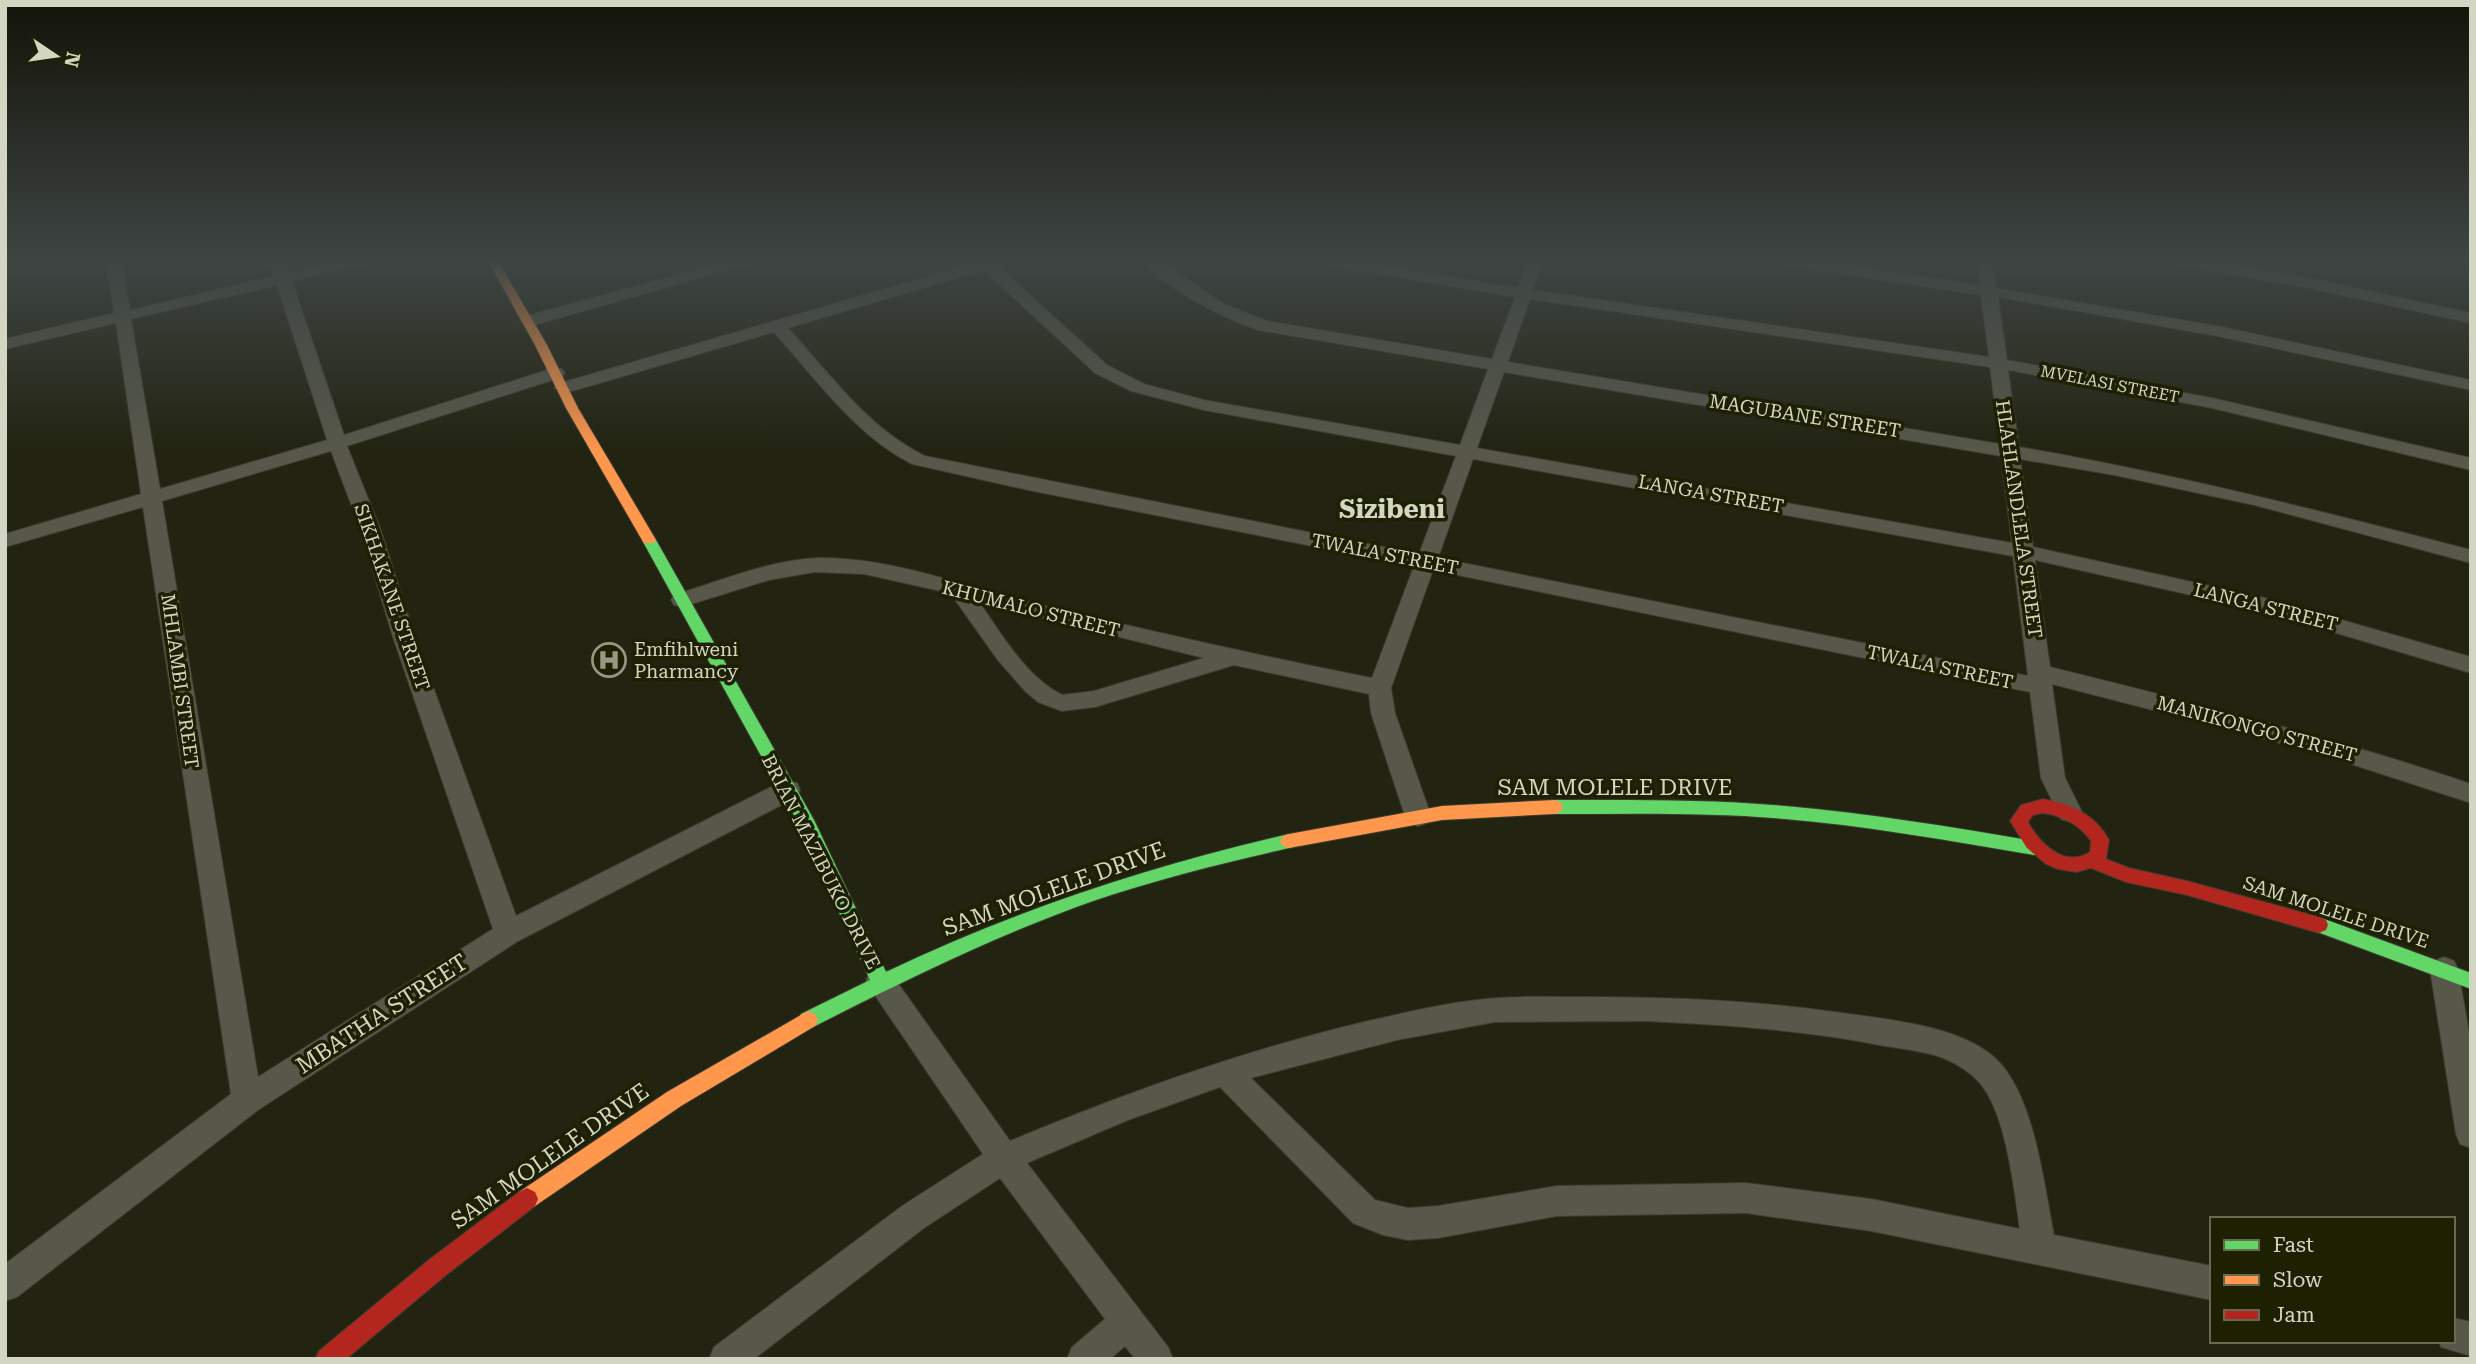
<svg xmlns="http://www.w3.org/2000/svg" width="2476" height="1364" font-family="'Roboto Serif',serif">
	<rect width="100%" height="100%" fill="#222311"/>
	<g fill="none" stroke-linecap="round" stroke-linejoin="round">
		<g stroke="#3c3c30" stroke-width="2">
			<path id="street" d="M 107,261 L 122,261 L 130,310 L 274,276 L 270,261 L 284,261 L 289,273 L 340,261 L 365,261 L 363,264 L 292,281 L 344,435 L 550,369 L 562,369 L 565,373 L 562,377 L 347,446 L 380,528 L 415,637 L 516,916 L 779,783 L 788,781 L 797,783 L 800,790 L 797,797 L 518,941 L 258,1110 L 17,1297 L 5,1301 L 5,1264 L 231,1094 L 143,507 L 5,547 L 5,534 L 141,494 L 116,323 L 5,349 L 5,339 L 114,313 ZM 277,285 L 327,440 L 160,489 L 131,319 ZM 331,451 L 360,528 L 393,637 L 493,929 L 258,1077 L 162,501 Z
				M 728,261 L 752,261 L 749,264 L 534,325 L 528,326 L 520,321 L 522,317 Z
				M 981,261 L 1006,261 L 998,266 L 1107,365 L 1144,384 L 1204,400 L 1460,445 L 1488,369 L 1258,330 C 1223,318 1167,290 1143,261 L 1160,261 L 1224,304 L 1267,321 L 1492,359 L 1515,297 L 1331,266 L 1323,261 L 1355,261 L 1518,288 L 1529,261 L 1543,261 L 1533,290 L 1989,357 L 1981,295 L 1790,266 L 1782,261 L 1819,261 L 1980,285 L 1977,261 L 1992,261 L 1996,288 L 2217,326 L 2471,380 L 2471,390 L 2217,336 L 1998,297 L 2007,360 L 2212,398 L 2471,458 L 2471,470 L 2212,408 L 2008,370 L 2019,447 C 2172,473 2321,511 2471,550 L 2471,563 L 2254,505 L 2114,475 L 2020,459 L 2033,547 L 2265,598 L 2471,657 L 2471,673 L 2262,611 L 2035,560 L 2050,667 C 2191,702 2333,737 2471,784 L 2471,803 L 2311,751 L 2052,684 L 2065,778 L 2082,812 L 2079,819 L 2070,822 L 2061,819 L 2041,778 L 2030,692 L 1433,570 L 1391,688 L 1395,713 L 1431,816 L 1427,823 L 1418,826 L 1409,823 L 1405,816 L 1371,713 L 1369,694 L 1234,665 L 1095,707 L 1062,711 L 1038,702 L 1025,691 L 997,659 L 951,594 L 936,590 L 864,574 L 815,572 L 769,580 L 682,607 L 674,605 L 671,600 L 674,595 C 721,581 769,560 818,558 C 889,557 957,584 1025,601 C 1140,629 1256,655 1372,678 L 1414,566 L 1033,491 L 912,464 C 855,435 816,379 774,332 L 569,392 L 563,393 L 554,388 L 557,384 ZM 984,270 L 1095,373 L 1131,391 L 1204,410 L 1456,456 L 1419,554 L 925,456 C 868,428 830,374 788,328 ZM 1530,299 L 1990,367 L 2000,444 L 1508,362 ZM 1504,372 L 2001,456 L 2012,543 L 1477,448 ZM 1473,459 L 2013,556 L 2028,676 L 1438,558 ZM 979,602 L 1204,658 L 1094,691 L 1062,695 C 1026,677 1001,633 979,602 Z
				M 2173,261 L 2206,261 L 2304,277 L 2471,313 L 2471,323 L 2304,287 L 2181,266 Z
				M 2444,957 L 2454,961 L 2458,969 L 2471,1044 L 2471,1148 L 2460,1144 L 2456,1134 L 2430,969 L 2434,961 Z
				M 880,968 L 890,972 L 1010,1141 C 1125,1093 1239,1052 1360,1023 C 1404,1013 1451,1001 1497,998 C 1525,996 1553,997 1581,997 C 1667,997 1751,1000 1835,1012 C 1883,1019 1966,1025 2000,1063 C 2035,1102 2044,1185 2054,1235 L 2212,1266 L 2212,1300 L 1871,1231 L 1746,1213 L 1557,1216 L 1438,1238 L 1408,1240 L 1383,1235 L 1353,1223 L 1220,1087 L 1128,1120 L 1027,1163 L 1168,1347 L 1173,1359 L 1135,1359 L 1125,1346 L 1110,1359 L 1067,1359 L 1072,1347 L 1105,1319 L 1000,1178 L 924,1228 L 754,1359 L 709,1359 L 714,1347 L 902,1206 L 983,1154 L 870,988 L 866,980 L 870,972 ZM 1646,1021 C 1727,1025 1806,1030 1885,1046 C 1904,1049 1925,1051 1943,1058 C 1955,1063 1969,1071 1978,1081 C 2006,1110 2014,1189 2020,1229 L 1871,1199 L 1746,1183 L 1557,1186 L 1438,1206 L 1408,1208 L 1375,1200 L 1251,1078 L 1397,1040 L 1495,1022 Z
				M 2453,1318 L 2471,1322 L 2471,1356 L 2441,1347 L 2439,1341 L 2453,1341 Z"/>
		</g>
		<g stroke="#3c3c30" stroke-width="2">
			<path id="fast" d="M 649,536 L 656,540 L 814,820 L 886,972 C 1016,910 1149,866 1289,834 L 1295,836 L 1298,841 L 1295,846 L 1289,848 C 1223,863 1157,879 1093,901 C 997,935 906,980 815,1026 L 808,1029 L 801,1026 L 798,1020 L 801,1014 L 870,980 L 797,821 L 642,540 Z
				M 1554,800 C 1631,800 1708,799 1785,806 C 1868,813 1951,827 2034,841 L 2040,843 L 2043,848 L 2040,853 L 2034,855 C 1951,841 1868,826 1785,819 C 1708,812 1631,814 1554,814 L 1548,812 L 1545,807 L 1548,802 Z
				M 2319,917 L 2471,973 L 2471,989 L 2312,930 L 2310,925 L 2312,920 Z"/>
		</g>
		<g stroke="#3c3c30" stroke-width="2">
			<path id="slow" d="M 488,261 L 498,261 L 547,345 L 578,408 L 656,540 L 654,543 L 644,543 L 642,540 L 566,408 L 535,345 Z
				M 1554,800 L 1560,802 L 1563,807 L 1560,812 L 1554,814 L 1442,820 L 1289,848 L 1283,846 L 1280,841 L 1283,836 L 1289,834 L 1442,806 Z
				M 808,1011 L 815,1014 L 818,1020 L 815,1026 L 681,1106 L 535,1206 L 527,1210 L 519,1206 L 516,1199 L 519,1192 L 667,1092 Z"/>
		</g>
		<g stroke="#3c3c30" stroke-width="2">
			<path id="jam" d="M 2043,799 C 2071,804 2095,814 2109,840 L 2106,859 L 2129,868 L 2187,881 L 2319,917 L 2326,920 L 2328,925 L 2326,930 L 2319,933 L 2187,895 L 2126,882 L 2091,868 L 2076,872 L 2058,869 L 2046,864 L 2027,848 L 2010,821 L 2021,805 ZM 2043,813 C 2063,816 2079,824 2091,841 L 2090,852 C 2065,868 2040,844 2028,822 L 2033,815 Z
				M 527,1188 L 535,1192 L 538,1199 L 535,1206 L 446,1275 L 346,1359 L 315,1359 L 319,1351 L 430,1259 L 519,1192 Z"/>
		</g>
		<use href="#street" fill="#57584a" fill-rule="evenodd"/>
		<use href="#fast" fill="#63d668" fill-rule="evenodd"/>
		<use href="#slow" fill="#ff974d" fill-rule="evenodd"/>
		<use href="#jam" fill="#b3261e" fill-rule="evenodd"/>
	</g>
	<linearGradient id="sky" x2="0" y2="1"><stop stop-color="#131309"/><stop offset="0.58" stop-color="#3e4543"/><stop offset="1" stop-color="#3e4543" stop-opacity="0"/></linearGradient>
	<rect width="2476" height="451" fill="url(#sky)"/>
	<defs>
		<g id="hospital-ring" transform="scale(1.75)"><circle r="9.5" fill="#1e2002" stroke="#969785" stroke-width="1.5"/><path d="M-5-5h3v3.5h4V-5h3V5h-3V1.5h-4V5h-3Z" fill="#969785"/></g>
	</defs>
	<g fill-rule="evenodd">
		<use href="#hospital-ring" x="609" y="660"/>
	</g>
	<g text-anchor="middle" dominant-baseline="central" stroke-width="7" stroke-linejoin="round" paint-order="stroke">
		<g font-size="16" fill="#d4d6c4" stroke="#1e2002">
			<text transform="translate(2110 384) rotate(11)">MVELASI STREET</text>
		</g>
		<g font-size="19" fill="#d4d6c4" stroke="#1e2002">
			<text transform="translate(1805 416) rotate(9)">MAGUBANE STREET</text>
			<text transform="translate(1711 494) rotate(10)">LANGA STREET</text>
			<text transform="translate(2019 519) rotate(82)">HLAHLANDLELA STREET</text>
			<text transform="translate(1385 554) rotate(11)">TWALA STREET</text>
			<text transform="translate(392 597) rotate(71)">SIKHAKANE STREET</text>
			<text transform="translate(2266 607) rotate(14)">LANGA STREET</text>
			<text transform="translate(1031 609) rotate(14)">KHUMALO STREET</text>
			<text transform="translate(1940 667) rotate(12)">TWALA STREET</text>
			<text transform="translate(180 681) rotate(82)">MHLAMBI STREET</text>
			<text transform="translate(2257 729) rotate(15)">MANIKONGO STREET</text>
			<text transform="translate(821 862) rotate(63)">BRIAN MAZIBUKO DRIVE</text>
			<text transform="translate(2336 912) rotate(18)">SAM MOLELE DRIVE</text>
		</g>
		<g font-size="19" fill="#d4d6c4" stroke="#1e2002" text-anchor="start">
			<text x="634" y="649">Emfihlweni<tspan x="634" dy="22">Pharmancy</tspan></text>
		</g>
		<g font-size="23" fill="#d4d6c4" stroke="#1e2002">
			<text x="1615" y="787">SAM MOLELE DRIVE</text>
			<text transform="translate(1054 889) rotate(-20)">SAM MOLELE DRIVE</text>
			<text transform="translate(382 1014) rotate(-33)">MBATHA STREET</text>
			<text transform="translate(550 1156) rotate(-35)">SAM MOLELE DRIVE</text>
		</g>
		<g font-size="26" font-weight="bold" fill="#d4d6c4" stroke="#1e2002">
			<text x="1392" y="509">Sizibeni</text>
		</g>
	</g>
	<rect width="2476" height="1364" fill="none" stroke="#d4d6c4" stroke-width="14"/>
	<rect x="2210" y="1217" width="245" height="126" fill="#1e2002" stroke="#676950" stroke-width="2"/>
	<rect x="2224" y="1240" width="35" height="10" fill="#63d668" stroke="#676950" stroke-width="2"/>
	<text x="2273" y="1252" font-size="21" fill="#d4d6c4">Fast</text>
	<rect x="2224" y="1275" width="35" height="10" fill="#ff974d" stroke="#676950" stroke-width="2"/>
	<text x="2273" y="1287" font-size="21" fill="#d4d6c4">Slow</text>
	<rect x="2224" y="1310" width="35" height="10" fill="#b3261e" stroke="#676950" stroke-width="2"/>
	<text x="2273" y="1322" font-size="21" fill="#d4d6c4">Jam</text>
	<g transform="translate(56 56) rotate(103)" stroke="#1e2002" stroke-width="5" paint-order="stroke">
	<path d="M0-5L12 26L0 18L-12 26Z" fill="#d4d6c4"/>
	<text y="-10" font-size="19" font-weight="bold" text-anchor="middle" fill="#d4d6c4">N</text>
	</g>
</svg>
